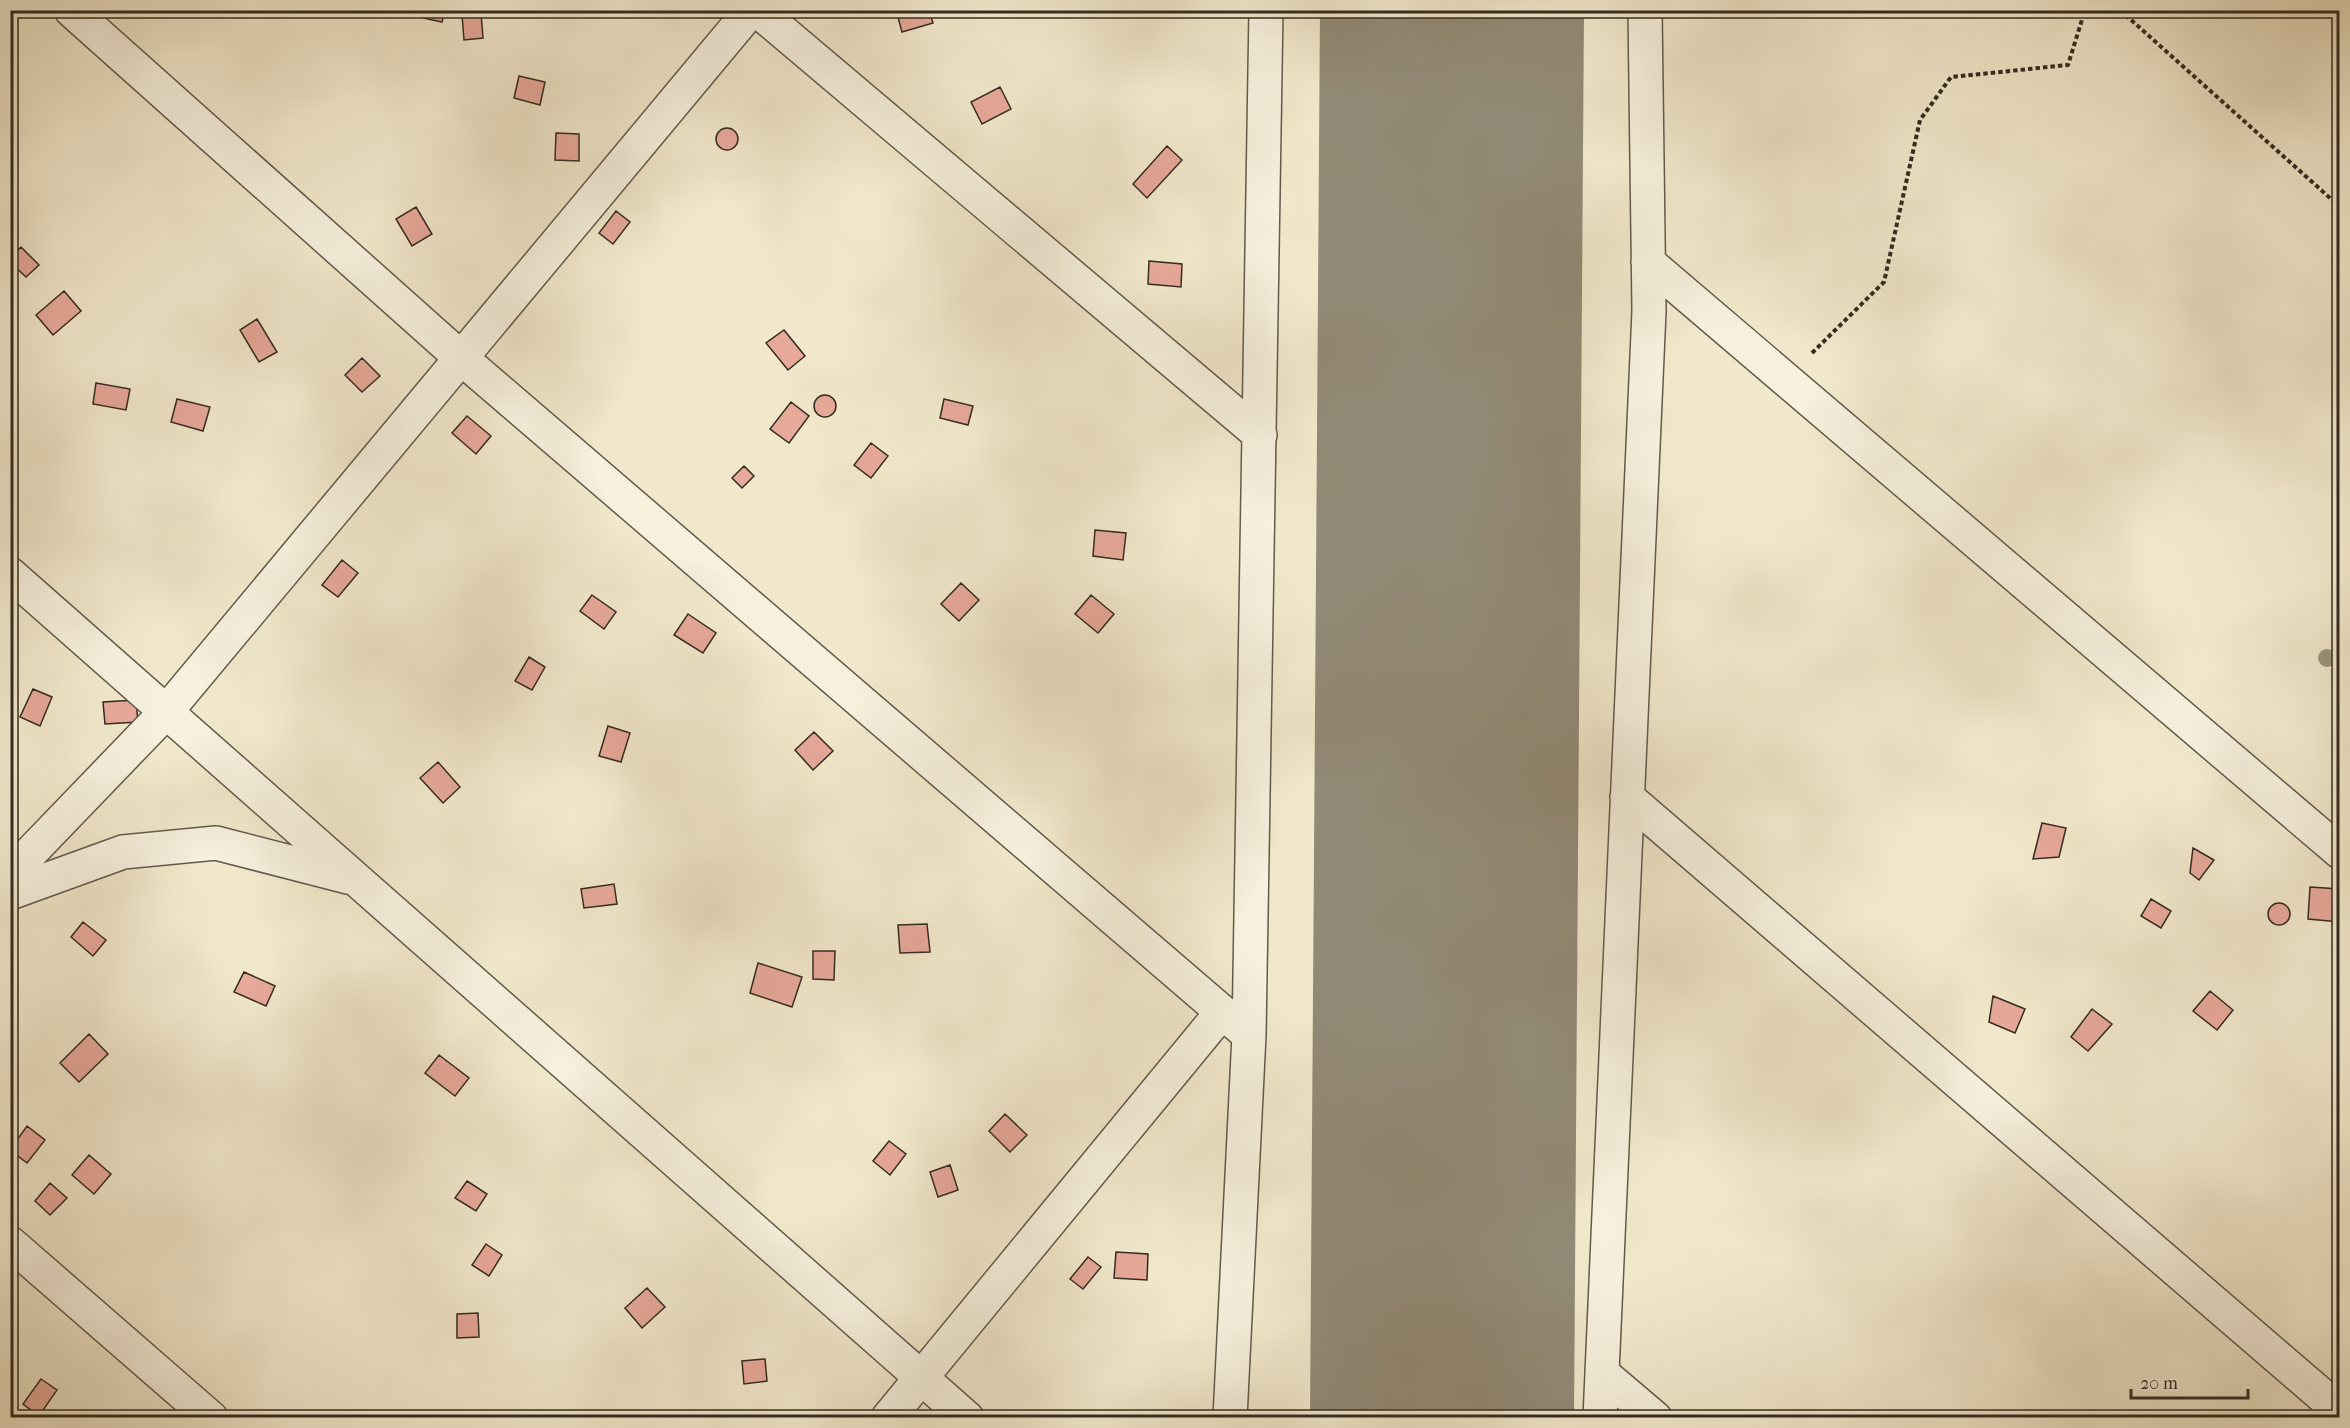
<svg xmlns="http://www.w3.org/2000/svg" width="2350" height="1428" font-family="'IM FELL French Canon',serif">
	<rect width="100%" height="100%" fill="#f1e8cb"/>
	<filter id="stains"><feTurbulence type="fractalNoise" baseFrequency=".00333" numOctaves="4"/><feColorMatrix values="0 0 0 0 .2 0 0 0 0 .09 0 0 0 0 .02 0 0 0 .5 -.17"/></filter>
	<radialGradient id="worn" r=".72"><stop offset=".6" stop-color="#630" stop-opacity="0"/><stop offset="1" stop-color="#630" stop-opacity=".3"/></radialGradient>
	<g fill="none" stroke-linecap="round" stroke-linejoin="round">
		<path stroke="#928a76" stroke-width="264" d="M 1442,1418 L 1452,10"/>
	</g>
	<path fill="#e7a99a" stroke="#342b21" stroke-width="1.5" d="M 424,10 L 445,10 L 442,22 L 423,18 Z
		M 896,10 L 929,10 L 933,23 L 902,32 Z
		M 481,13 L 483,38 L 464,40 L 462,15 Z
		M 519,76 L 545,82 L 540,105 L 514,98 Z
		M 1000,87 L 1011,109 L 982,124 L 971,102 Z
		M716 139a11 11 0 1 1 22 0a11 11 0 1 1-22 0Z
		M 556,133 L 579,134 L 579,161 L 555,160 Z
		M 1167,146 L 1182,160 L 1147,198 L 1133,184 Z
		M 416,207 L 432,234 L 412,246 L 396,219 Z
		M 616,211 L 630,222 L 613,244 L 599,233 Z
		M 21,247 L 39,265 L 26,277 L 10,262 L 10,258 Z
		M 1149,261 L 1182,264 L 1181,287 L 1148,284 Z
		M 64,291 L 81,311 L 53,335 L 36,315 Z
		M 257,319 L 277,352 L 259,362 L 240,330 Z
		M 784,330 L 805,356 L 788,370 L 766,343 Z
		M 362,358 L 380,376 L 362,392 L 345,375 Z
		M 96,383 L 130,389 L 126,410 L 93,404 Z
		M814 406a11 11 0 1 1 22 0a11 11 0 1 1-22 0Z
		M 177,399 L 210,407 L 203,431 L 171,422 Z
		M 944,399 L 973,406 L 968,425 L 940,418 Z
		M 791,402 L 809,416 L 789,443 L 770,429 Z
		M 467,416 L 491,436 L 476,454 L 452,433 Z
		M 871,443 L 888,456 L 871,478 L 854,465 Z
		M 744,466 L 754,476 L 742,488 L 732,478 Z
		M 1095,530 L 1126,533 L 1123,560 L 1093,556 Z
		M 342,560 L 358,573 L 338,597 L 322,585 Z
		M 961,583 L 979,600 L 959,621 L 941,604 Z
		M 592,595 L 616,612 L 604,629 L 580,611 Z
		M 1091,595 L 1114,614 L 1098,633 L 1075,614 Z
		M 688,614 L 716,633 L 703,653 L 674,635 Z
		M 529,657 L 545,667 L 532,690 L 515,681 Z
		M 33,689 L 52,697 L 40,726 L 20,717 Z
		M 136,700 L 138,722 L 105,724 L 103,702 Z
		M 608,726 L 630,733 L 621,762 L 599,756 Z
		M 814,732 L 833,751 L 813,770 L 795,750 Z
		M 438,762 L 460,787 L 443,803 L 420,778 Z
		M 2042,823 L 2066,828 L 2059,857 L 2033,859 Z
		M 2193,848 L 2214,860 L 2199,880 L 2190,873 Z
		M 614,884 L 617,904 L 584,908 L 581,889 Z
		M 2310,887 L 2340,889 L 2340,922 L 2308,919 Z
		M 2151,899 L 2171,911 L 2161,928 L 2141,916 Z
		M2268 914a11 11 0 1 1 22 0a11 11 0 1 1-22 0Z
		M 83,922 L 106,940 L 93,956 L 71,937 Z
		M 927,924 L 930,952 L 900,953 L 898,925 Z
		M 813,951 L 835,951 L 834,980 L 813,979 Z
		M 758,963 L 802,977 L 792,1007 L 750,993 Z
		M 244,972 L 275,986 L 266,1006 L 234,992 Z
		M 2210,991 L 2233,1010 L 2217,1030 L 2193,1011 Z
		M 1993,996 L 2025,1009 L 2015,1033 L 1989,1022 Z
		M 2092,1009 L 2112,1024 L 2088,1051 L 2071,1037 Z
		M 89,1034 L 108,1054 L 79,1082 L 60,1063 Z
		M 439,1055 L 469,1078 L 455,1096 L 425,1073 Z
		M 1005,1114 L 1027,1135 L 1010,1152 L 989,1131 Z
		M 27,1126 L 45,1140 L 27,1163 L 10,1150 Z
		M 889,1141 L 906,1154 L 890,1175 L 873,1161 Z
		M 89,1155 L 111,1174 L 94,1194 L 72,1175 Z
		M 950,1165 L 958,1190 L 938,1197 L 930,1172 Z
		M 467,1181 L 487,1194 L 476,1211 L 455,1198 Z
		M 50,1183 L 67,1198 L 50,1215 L 35,1201 Z
		M 486,1244 L 502,1255 L 489,1276 L 472,1265 Z
		M 1116,1252 L 1148,1254 L 1147,1280 L 1114,1278 Z
		M 1088,1257 L 1101,1267 L 1083,1289 L 1070,1279 Z
		M 647,1288 L 665,1307 L 642,1328 L 625,1308 Z
		M 478,1313 L 479,1337 L 457,1338 L 457,1314 Z
		M 765,1359 L 767,1381 L 744,1384 L 742,1361 Z
		M 41,1379 L 57,1390 L 39,1416 L 23,1404 Z"/>
	<g fill="none" stroke-linecap="round" stroke-linejoin="round">
		<g stroke="#635a4c" stroke-width="36">
			<path id="street" d="M 71,10 L 460,357 L 1249,1035
				M 757,10 L 1260,435
				M 1648,262 L 2340,852
				M 10,574 L 967,1418
				M 1627,797 L 2340,1411
				M 10,874 L 166,712 L 751,10
				M 10,893 L 123,852 L 216,843 L 348,877
				M 10,1243 L 211,1418
				M 1602,1373 L 1655,1418
				M 888,1418 L 1222,1012
				M 1230,1418 L 1249,1035 L 1266,10
				M 1600,1418 L 1649,311 L 1645,10"/>
		</g>
		<path stroke="#342b21" stroke-width="4" stroke-dasharray="4.5 3" stroke-linecap="butt" d="M 2120,10 L 2340,207
			M 1812,353 L 1884,282 L 1920,120 L 1951,77 L 2068,65 L 2085,10"/>
		<use href="#street" stroke="#f6f0dd" stroke-width="33"/>
	</g>
	<circle fill="#9b967f" cx="2327" cy="658" r="9"/>
	<rect width="2350" height="1428" fill="none" stroke="#f1e8cb" stroke-width="36"/>
	<rect x="12" y="12" width="2326" height="1404" fill="none" stroke="#342b21" stroke-width="3"/>
	<rect x="18" y="18" width="2314" height="1392" fill="none" stroke="#342b21" stroke-width="1.5"/>
	<path d="M2131 1389v9h117v-9" fill="none" stroke="#342b21" stroke-width="3"/>
	<text x="2140" y="1389" font-size="18" fill="#342b21" stroke="#f6f0dd" stroke-width="4.5" paint-order="stroke">20 m</text>
	<rect width="100%" height="100%" filter="url(#stains)"/>
	<rect width="100%" height="100%" fill="url(#worn)"/>
</svg>
